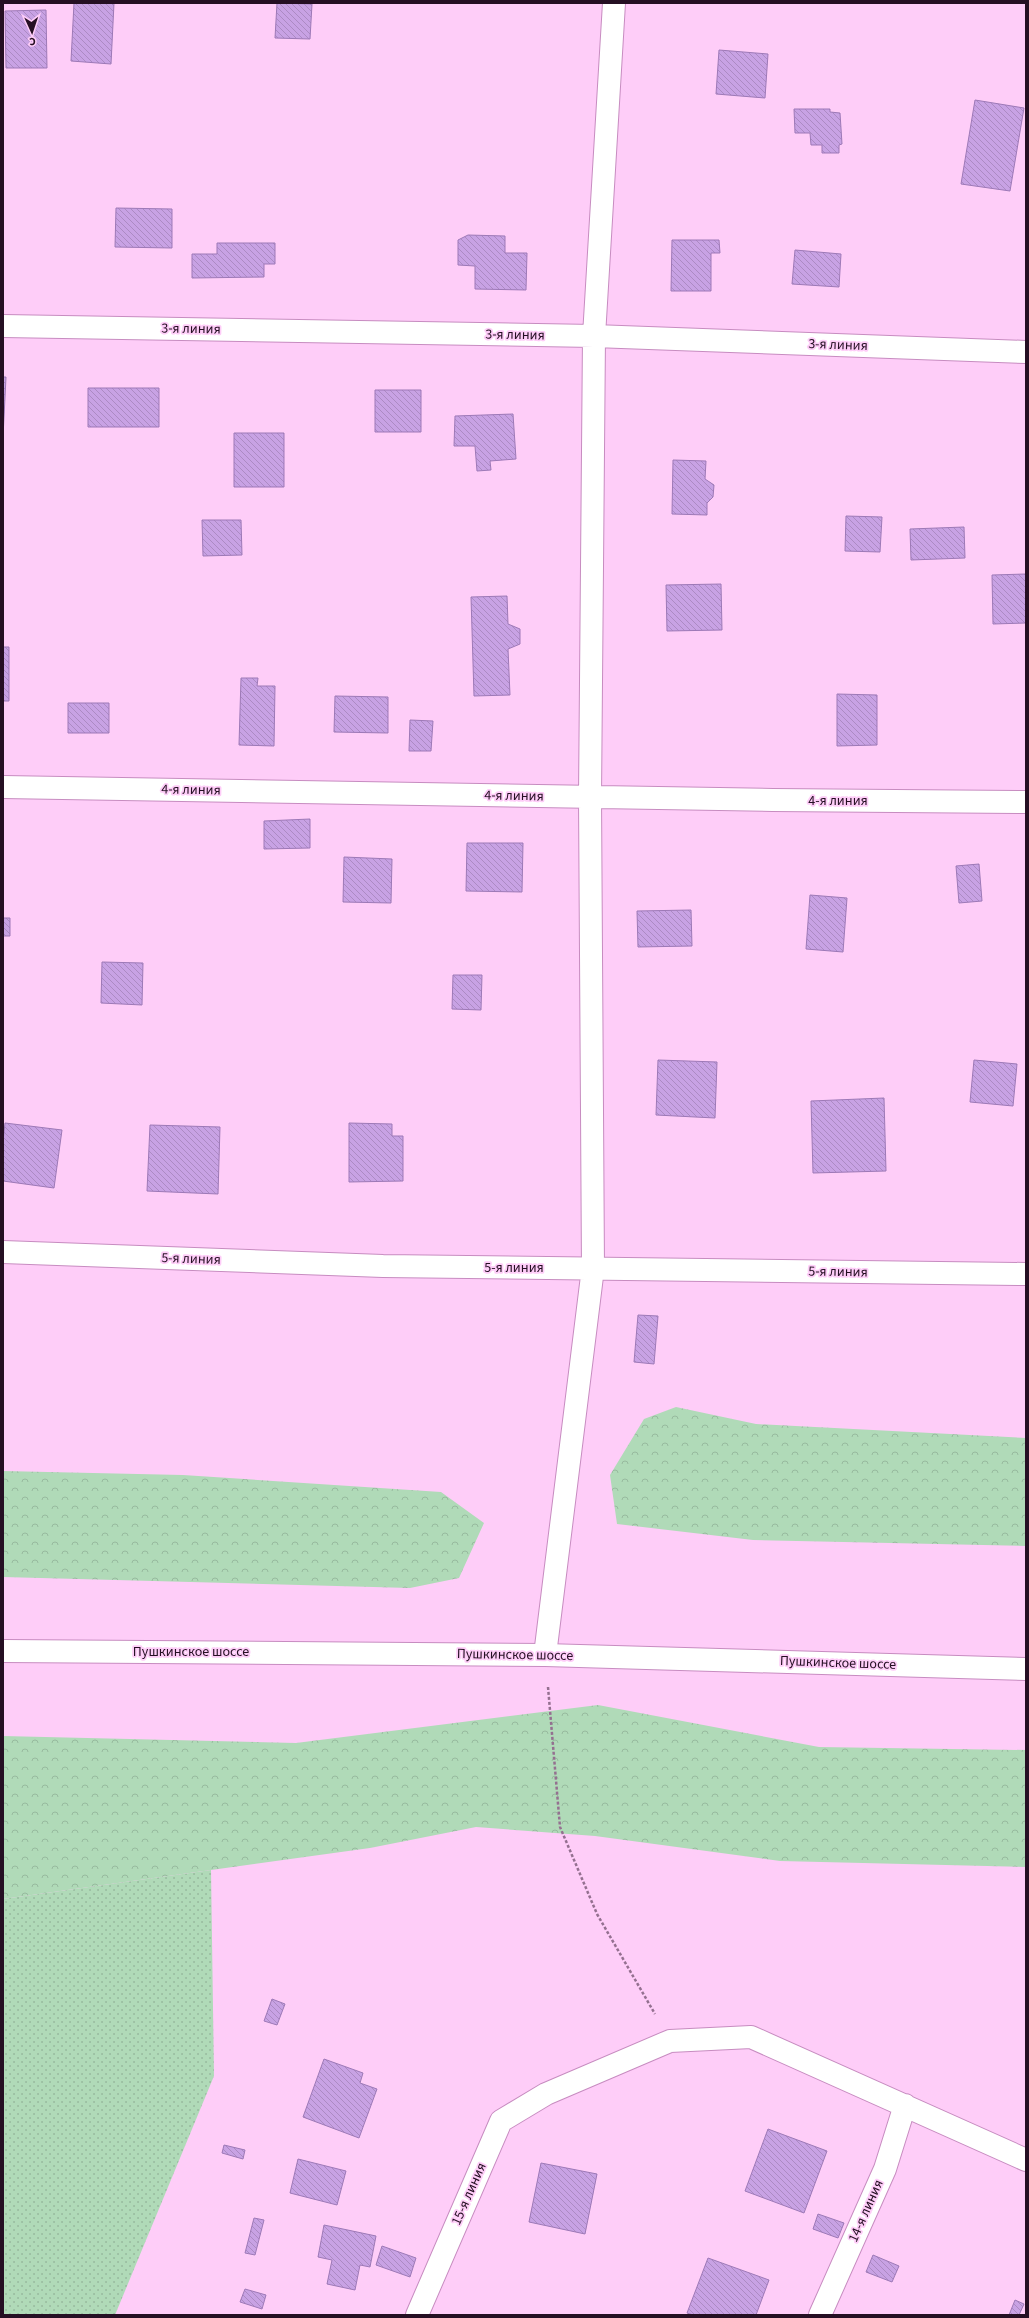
<svg xmlns="http://www.w3.org/2000/svg" width="1029" height="2318" font-family="'Source Sans 3',sans-serif">
	<defs>
		<pattern id="green-dots" width="8" height="8" patternUnits="userSpaceOnUse"><rect width="8" height="8" fill="#b0dab8"/><path d="M2 2h.1M6 6h.1" fill="none" stroke="#97ba9e" stroke-width="1.8" stroke-linecap="round"/></pattern>
		<pattern id="forest-crowns" width="20" height="18" patternUnits="userSpaceOnUse"><rect width="20" height="18" fill="#b0dab8"/><path d="M2 6a3 3 0 1 1 6 0M12 15a3 3 0 1 1 6 0" fill="none" stroke="#97ba9e"/></pattern>
		<pattern id="building-back-hatch" width="6" height="6" patternUnits="userSpaceOnUse"><rect width="6" height="6" fill="#c8a2e4"/><path d="M-1 5l2 2M0 0l6 6M5-1l2 2" fill="none" stroke="#ac8ac3"/></pattern>
	</defs>
	<rect width="100%" height="100%" fill="#fecdf8"/>
	<path fill="url(#green-dots)" d="M 211,1870 L 214,2076 L 115,2315 L 3,2315 L 3,1899 Z"/>
	<path fill="url(#forest-crowns)" d="M 676,1407 L 756,1424 L 1026,1438 L 1026,1546 L 753,1540 L 617,1524 L 610,1475 L 644,1419 Z
		M 3,1471 L 183,1475 L 441,1492 L 484,1523 L 459,1578 L 410,1588 L 3,1577 Z
		M 598,1705 L 819,1747 L 1026,1750 L 1026,1867 L 780,1861 L 595,1836 L 476,1827 L 370,1848 L 3,1899 L 3,1736 L 296,1743 Z"/>
	<path fill="url(#building-back-hatch)" stroke="#9d79b7" d="M 74,3 L 114,3 L 111,64 L 71,61 Z
		M 277,3 L 312,4 L 310,39 L 275,38 Z
		M 46,10 L 47,68 L 6,68 L 5,11 Z
		M 719,50 L 768,54 L 765,98 L 716,94 Z
		M 975,100 L 1024,108 L 1010,191 L 961,184 Z
		M 794,109 L 830,109 L 830,112 L 840,113 L 842,144 L 839,145 L 839,153 L 822,153 L 822,145 L 811,145 L 810,133 L 795,133 Z
		M 116,208 L 172,209 L 172,248 L 115,247 Z
		M 468,235 L 505,236 L 505,253 L 527,253 L 526,290 L 475,289 L 475,266 L 458,265 L 458,240 Z
		M 672,240 L 719,240 L 720,253 L 711,253 L 711,291 L 671,291 Z
		M 217,243 L 275,243 L 275,264 L 264,264 L 264,277 L 192,278 L 192,254 L 217,254 Z
		M 795,250 L 841,254 L 839,287 L 792,284 Z
		M 3,377 L 6,377 L 3,437 Z
		M 88,388 L 159,388 L 159,427 L 88,427 Z
		M 375,390 L 421,390 L 421,432 L 375,432 Z
		M 513,414 L 516,459 L 490,461 L 491,470 L 477,471 L 475,446 L 454,446 L 455,416 Z
		M 234,433 L 284,433 L 284,487 L 234,487 Z
		M 673,460 L 706,461 L 705,479 L 714,485 L 713,497 L 707,503 L 707,515 L 672,514 Z
		M 846,516 L 882,517 L 880,552 L 845,551 Z
		M 202,520 L 241,520 L 242,555 L 203,556 Z
		M 964,527 L 965,558 L 911,560 L 910,529 Z
		M 1026,574 L 1026,623 L 993,624 L 992,575 Z
		M 721,584 L 722,630 L 667,631 L 666,585 Z
		M 507,596 L 508,624 L 520,629 L 520,644 L 508,649 L 510,695 L 474,696 L 471,597 Z
		M 3,647 L 9,647 L 9,701 L 3,701 Z
		M 241,678 L 258,678 L 257,686 L 275,686 L 274,746 L 239,745 Z
		M 837,694 L 877,695 L 877,745 L 837,746 Z
		M 335,696 L 388,697 L 388,733 L 334,732 Z
		M 68,703 L 109,703 L 109,733 L 68,733 Z
		M 410,720 L 433,721 L 431,751 L 409,751 Z
		M 310,819 L 310,848 L 264,849 L 264,821 Z
		M 467,843 L 523,843 L 522,892 L 466,891 Z
		M 344,857 L 392,859 L 391,903 L 343,902 Z
		M 979,864 L 982,901 L 959,903 L 956,866 Z
		M 810,895 L 847,898 L 843,952 L 806,949 Z
		M 691,910 L 692,946 L 638,947 L 637,911 Z
		M 3,918 L 10,918 L 10,936 L 3,936 Z
		M 102,962 L 143,963 L 142,1005 L 101,1003 Z
		M 453,975 L 482,975 L 481,1010 L 452,1009 Z
		M 658,1060 L 717,1062 L 715,1118 L 656,1115 Z
		M 974,1060 L 1017,1064 L 1013,1106 L 970,1102 Z
		M 884,1098 L 886,1171 L 813,1173 L 811,1101 Z
		M 5,1123 L 62,1130 L 54,1188 L 3,1181 L 3,1141 Z
		M 349,1123 L 392,1124 L 392,1136 L 403,1136 L 403,1181 L 349,1182 Z
		M 150,1125 L 220,1127 L 218,1194 L 147,1191 Z
		M 638,1315 L 658,1316 L 654,1364 L 634,1362 Z
		M 272,1999 L 285,2004 L 277,2025 L 264,2021 Z
		M 324,2059 L 363,2073 L 360,2083 L 377,2089 L 359,2138 L 303,2117 Z
		M 768,2129 L 827,2151 L 804,2213 L 745,2191 Z
		M 224,2145 L 245,2150 L 243,2159 L 222,2153 Z
		M 298,2159 L 346,2171 L 337,2205 L 290,2193 Z
		M 541,2163 L 597,2174 L 585,2234 L 529,2222 Z
		M 818,2214 L 844,2223 L 838,2238 L 813,2229 Z
		M 254,2218 L 264,2220 L 255,2255 L 245,2253 Z
		M 324,2225 L 376,2236 L 370,2267 L 360,2265 L 355,2290 L 327,2284 L 332,2260 L 318,2257 Z
		M 382,2246 L 416,2258 L 410,2277 L 376,2265 Z
		M 873,2255 L 899,2266 L 892,2282 L 866,2272 Z
		M 708,2258 L 769,2280 L 756,2315 L 693,2315 L 687,2313 Z
		M 245,2289 L 266,2295 L 262,2309 L 240,2302 Z
		M 1015,2300 L 1024,2304 L 1019,2315 L 1009,2315 Z"/>
	<g fill="none" stroke-linecap="round" stroke-linejoin="round">
		<g stroke="#c78cc0" stroke-width="24">
			<path id="minor" d="M 3,326 L 594,336 L 1026,352
				M 3,787 L 773,800 L 1026,802
				M 3,1252 L 383,1266 L 1026,1274
				M 545,1655 L 593,1268 L 590,797 L 594,336 L 614,3
				M 417,2315 L 501,2121 L 546,2094 L 670,2041 L 751,2037 L 1026,2160
				M 820,2315 L 885,2169 L 905,2105"/>
		</g>
		<g stroke="#c78cc0" stroke-width="24">
			<path id="major" d="M 3,1651 L 545,1655 L 1026,1669"/>
		</g>
		<path stroke="#947090" stroke-width="2.5" stroke-dasharray="3 2" stroke-linecap="butt" d="M 548,1687 L 560,1827 L 597,1914 L 655,2014"/>
		<use href="#minor" stroke="#fff" stroke-width="22"/>
		<use href="#major" stroke="#fff" stroke-width="22"/>
	</g>
	<g text-anchor="middle" dominant-baseline="central" stroke-width="3.5" stroke-linejoin="round" paint-order="stroke">
		<g font-size="14" fill="#250f23" stroke="#fecdf8">
			<text transform="translate(191 329) rotate(1)">3-я линия</text>
			<text transform="translate(515 335) rotate(1)">3-я линия</text>
			<text transform="translate(838 345) rotate(2)">3-я линия</text>
			<text transform="translate(191 790) rotate(1)">4-я линия</text>
			<text transform="translate(514 796) rotate(1)">4-я линия</text>
			<text x="838" y="801">4-я линия</text>
			<text transform="translate(191 1259) rotate(2)">5-я линия</text>
			<text x="514" y="1268">5-я линия</text>
			<text transform="translate(838 1272) rotate(1)">5-я линия</text>
			<text x="191" y="1652">Пушкинское шоссе</text>
			<text transform="translate(515 1655) rotate(1)">Пушкинское шоссе</text>
			<text transform="translate(838 1663) rotate(2)">Пушкинское шоссе</text>
			<text transform="translate(469 2194) rotate(-66)">15-я линия</text>
			<text transform="translate(866 2211) rotate(-66)">14-я линия</text>
		</g>
	</g>
	<rect width="1029" height="2318" fill="none" stroke="#250f23" stroke-width="8"/>
	<g transform="translate(32 32) rotate(177)" stroke="#fecdf8" stroke-width="3" paint-order="stroke">
	<path d="M0-3L7 15L0 10L-7 15Z" fill="#250f23"/>
	<text y="-6" font-size="11" font-weight="bold" text-anchor="middle" fill="#250f23">С</text>
	</g>
</svg>
